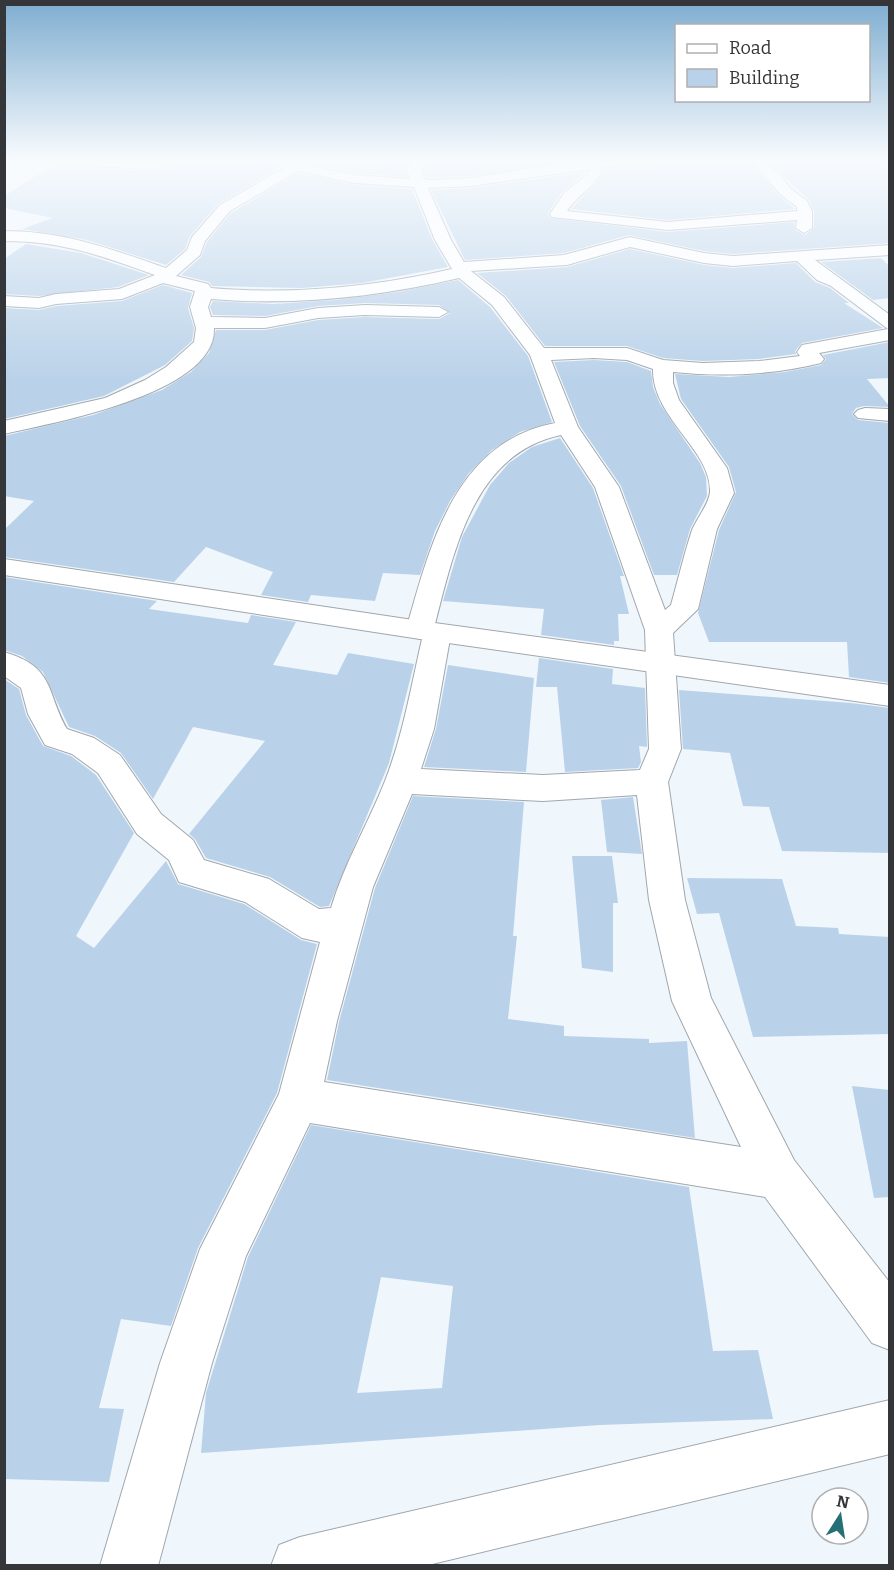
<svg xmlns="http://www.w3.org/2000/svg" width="894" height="1570" font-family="Bitter,serif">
	<rect width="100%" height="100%" fill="#eff6fc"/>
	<path fill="#bad2e9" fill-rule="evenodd" d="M 188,160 L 256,160 L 278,169 L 218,204 L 190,236 L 185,249 L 166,265 L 87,240 L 22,229 L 53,218 L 4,208 L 4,196 L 52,166 L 153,171 Z
		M 295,160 L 410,160 L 405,169 L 407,177 L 354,173 Z
		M 428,160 L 478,162 L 581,160 L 472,176 L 431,178 L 426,177 L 423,170 Z
		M 653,160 L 749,160 L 778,195 L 795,209 L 668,220 L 571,209 L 598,181 L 605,169 L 645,166 Z
		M 767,160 L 881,160 L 890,172 L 890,243 L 733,254 L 704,251 L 629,235 L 564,253 L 465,260 L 431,190 L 472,188 L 586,172 L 563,191 L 548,213 L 550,218 L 668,232 L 794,222 L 795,230 L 805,235 L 814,228 L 814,211 L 809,200 Z
		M 298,173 L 354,185 L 412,189 L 433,241 L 448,267 L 362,283 L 302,288 L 212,286 L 209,282 L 181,275 L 201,257 L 207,242 L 231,213 Z
		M 26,244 L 81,253 L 149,275 L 118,287 L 39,296 L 4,294 L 4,259 Z
		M 630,249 L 704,265 L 733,268 L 796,263 L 815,282 L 830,288 L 849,303 L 844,303 L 883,328 L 802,343 L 795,351 L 796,354 L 759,359 L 703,361 L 663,358 L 627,346 L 545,346 L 506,296 L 477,273 L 567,267 Z
		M 881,258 L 890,267 L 890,298 L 873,300 L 821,262 Z
		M 458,280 L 490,307 L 528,356 L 552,422 L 520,432 L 492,450 L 469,473 L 450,501 L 435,531 L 420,575 L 383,573 L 375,601 L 311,595 L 308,602 L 261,595 L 273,572 L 206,547 L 174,582 L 4,557 L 4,530 L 34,501 L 4,496 L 4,436 L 93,415 L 162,390 L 191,372 L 209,353 L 216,330 L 265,330 L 318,320 L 365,317 L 439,319 L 450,313 L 439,305 L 365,303 L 318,306 L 265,316 L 213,315 L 210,307 L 213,301 L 273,304 L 336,300 L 398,292 Z
		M 163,285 L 192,293 L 188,308 L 194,328 L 192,341 L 165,365 L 104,396 L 4,419 L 4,308 L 39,310 L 56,306 L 122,301 Z
		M 890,342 L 890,378 L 867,379 L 890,407 L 864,406 L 856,408 L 852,414 L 858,420 L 890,423 L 890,683 L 849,677 L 847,642 L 709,642 L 698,613 L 719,530 L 736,492 L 729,467 L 681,399 L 675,374 L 729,377 L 785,372 L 821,365 L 826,359 L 823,355 Z
		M 594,360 L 627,362 L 651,371 L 653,387 L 660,404 L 700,463 L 706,477 L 707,496 L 690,529 L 677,575 L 654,575 L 621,486 L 580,426 L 554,362 Z
		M 560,438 L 593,488 L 624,576 L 620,576 L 629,614 L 618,614 L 619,641 L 614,641 L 614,645 L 541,635 L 544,609 L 443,601 L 462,537 L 490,485 L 509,463 L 532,447 Z
		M 4,577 L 157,601 L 149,609 L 248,623 L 251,615 L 296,622 L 273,665 L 337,675 L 348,653 L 414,664 L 389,763 L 329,906 L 320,907 L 270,877 L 206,858 L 195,839 L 189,834 L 265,741 L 193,727 L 153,799 L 121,753 L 95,736 L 69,727 L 43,672 L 22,656 L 4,650 Z
		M 539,658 L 613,669 L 612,684 L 645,688 L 647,747 L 639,746 L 641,762 L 638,768 L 565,772 L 557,687 L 536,687 Z
		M 448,665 L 534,678 L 526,772 L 424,767 L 436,729 Z
		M 4,679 L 19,689 L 26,715 L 43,746 L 71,756 L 96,775 L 134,833 L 76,936 L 94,948 L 166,861 L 178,884 L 244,904 L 301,940 L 317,944 L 277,1093 L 198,1248 L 171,1326 L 121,1319 L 99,1408 L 124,1409 L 109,1482 L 4,1479 Z
		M 679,690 L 851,703 L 890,708 L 890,853 L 782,851 L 769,807 L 743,806 L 730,753 L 683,749 Z
		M 413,796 L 524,802 L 513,936 L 517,936 L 508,1019 L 564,1026 L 564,1036 L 649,1039 L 649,1043 L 687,1041 L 695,1138 L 327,1080 L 339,1022 L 375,888 Z
		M 633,797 L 642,854 L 607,852 L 601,800 Z
		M 572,856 L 612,856 L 618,903 L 613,903 L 613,972 L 582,968 Z
		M 687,878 L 782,879 L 796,926 L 838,928 L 839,934 L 890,937 L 890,1034 L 753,1037 L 719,913 L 697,914 Z
		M 852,1086 L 890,1090 L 890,1197 L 874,1198 Z
		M 311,1125 L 689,1187 L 713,1351 L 758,1350 L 773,1419 L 600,1425 L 201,1453 L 206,1393 L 248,1257 ZM 381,1277 L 453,1286 L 442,1388 L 357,1393 Z"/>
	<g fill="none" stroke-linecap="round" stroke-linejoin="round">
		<g stroke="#a0a7ad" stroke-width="2">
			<path id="street" d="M 46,160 L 186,160 L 153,169 L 52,164 Z
				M 258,160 L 283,160 L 354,175 L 410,179 L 407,170 L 413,160 L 426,160 L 421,170 L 424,179 L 431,180 L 472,178 L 563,163 L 651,160 L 645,164 L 603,167 C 598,185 577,195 567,211 L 668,222 L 797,211 L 797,207 L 780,194 L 751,160 L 763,160 L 780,175 L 790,188 L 807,201 L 812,211 L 812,228 L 804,233 L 796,228 L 797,220 L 668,230 L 552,217 L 550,214 L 565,192 L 588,174 L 590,169 L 472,186 L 428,188 L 451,240 L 464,262 L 564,255 L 630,237 L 704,253 L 733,256 L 890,245 L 890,255 L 815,260 L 890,315 L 890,340 L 819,353 L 824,359 L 821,363 C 773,375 722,377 673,372 L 673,383 L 679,400 L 727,468 L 734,493 L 717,529 L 698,609 L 673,633 L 681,749 L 668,782 L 685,900 L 711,998 L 794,1160 L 890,1283 L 890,1350 L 872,1343 L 765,1197 L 310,1123 L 246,1256 L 212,1363 L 158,1566 L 100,1566 L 160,1363 L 200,1249 L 279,1094 L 320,942 L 302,938 L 245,902 L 179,882 L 169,860 L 137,834 L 98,773 L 72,754 L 45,745 L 28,714 L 21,688 L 4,676 L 4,652 C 56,667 46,693 67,729 L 94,738 L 120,755 L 161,814 L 193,840 L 204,860 L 269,879 L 319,909 L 331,908 C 344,864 368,824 385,781 C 403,735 411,687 422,639 L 410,636 L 406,630 C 430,545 455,442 555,423 L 530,355 L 492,305 L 459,278 C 379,297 293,306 211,299 L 208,307 L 211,317 L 265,318 L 318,308 L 365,305 L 439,307 L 448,312 L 439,317 L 365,315 L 318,318 L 265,328 L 214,328 C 217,394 52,423 4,434 L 4,421 L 105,398 L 145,380 L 166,367 L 194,342 L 196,328 L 190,307 L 195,291 L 163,283 L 122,299 L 56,304 L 39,308 L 4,306 L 4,296 L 39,298 L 56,294 L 119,289 L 155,275 C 102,256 62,241 4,241 L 4,231 C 64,231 111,249 166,268 L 187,250 L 192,237 L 220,205 L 284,168 ZM 298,171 L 354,183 L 414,187 L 435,240 L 452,269 C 375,287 290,295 211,288 L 208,284 L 176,276 L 200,255 L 205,241 L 230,211 ZM 630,247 L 704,263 L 733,266 L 797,261 L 817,280 L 831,286 L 888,329 L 802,345 L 797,352 L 800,356 L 759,361 L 703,363 L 663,360 L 627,348 L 544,348 L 504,297 L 471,271 L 567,265 ZM 594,358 L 627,360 L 653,369 C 652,418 712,450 710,492 C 709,504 697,518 692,530 C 684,554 678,580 671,605 L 665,610 L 619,487 L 578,427 L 551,360 ZM 561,435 L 595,487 L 645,630 L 649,749 L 640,770 L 543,775 L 421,769 L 434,729 L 451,633 L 447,627 L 435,624 C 454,550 474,453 561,435 ZM 412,794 L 543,801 L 637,795 L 649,900 L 672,1001 L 741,1147 L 324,1082 L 337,1021 L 373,887 Z
				M 865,408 L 890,409 L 890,421 L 858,418 L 854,414 L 858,410 Z
				M 890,1400 L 890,1454 L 424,1566 L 271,1566 L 279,1545 L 300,1537 Z"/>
		</g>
		<g stroke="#a0a7ad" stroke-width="2">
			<path id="secondary" d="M 4,559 L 420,621 L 890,685 L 890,706 L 420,639 L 4,575 Z"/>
		</g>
		<use href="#street" fill="#fff" fill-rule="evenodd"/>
		<use href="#secondary" fill="#fff" fill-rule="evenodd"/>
	</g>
	<linearGradient id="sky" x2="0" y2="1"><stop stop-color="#7eadd0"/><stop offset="0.42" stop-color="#f8fbfe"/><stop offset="1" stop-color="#f8fbfe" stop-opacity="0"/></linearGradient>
	<rect width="894" height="380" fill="url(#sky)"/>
	<rect width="894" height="1570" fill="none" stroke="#343639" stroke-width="12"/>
	<rect x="675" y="24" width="195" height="78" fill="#ffffff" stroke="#aeafb0" stroke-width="1.5"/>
	<rect x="687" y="44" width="30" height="9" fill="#ffffff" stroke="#aeafb0" stroke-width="1.5"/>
	<text x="729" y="54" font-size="18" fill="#343639">Road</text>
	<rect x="687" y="69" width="30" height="18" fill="#bad2e9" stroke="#aeafb0" stroke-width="1.5"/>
	<text x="729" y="84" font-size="18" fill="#343639">Building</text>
	<g transform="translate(840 1516) rotate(12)"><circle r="28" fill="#ffffff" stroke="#aeafb0" stroke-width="1.5"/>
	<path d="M0-4.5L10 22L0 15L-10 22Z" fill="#257074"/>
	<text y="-9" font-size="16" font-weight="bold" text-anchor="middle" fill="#343639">N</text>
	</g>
</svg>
